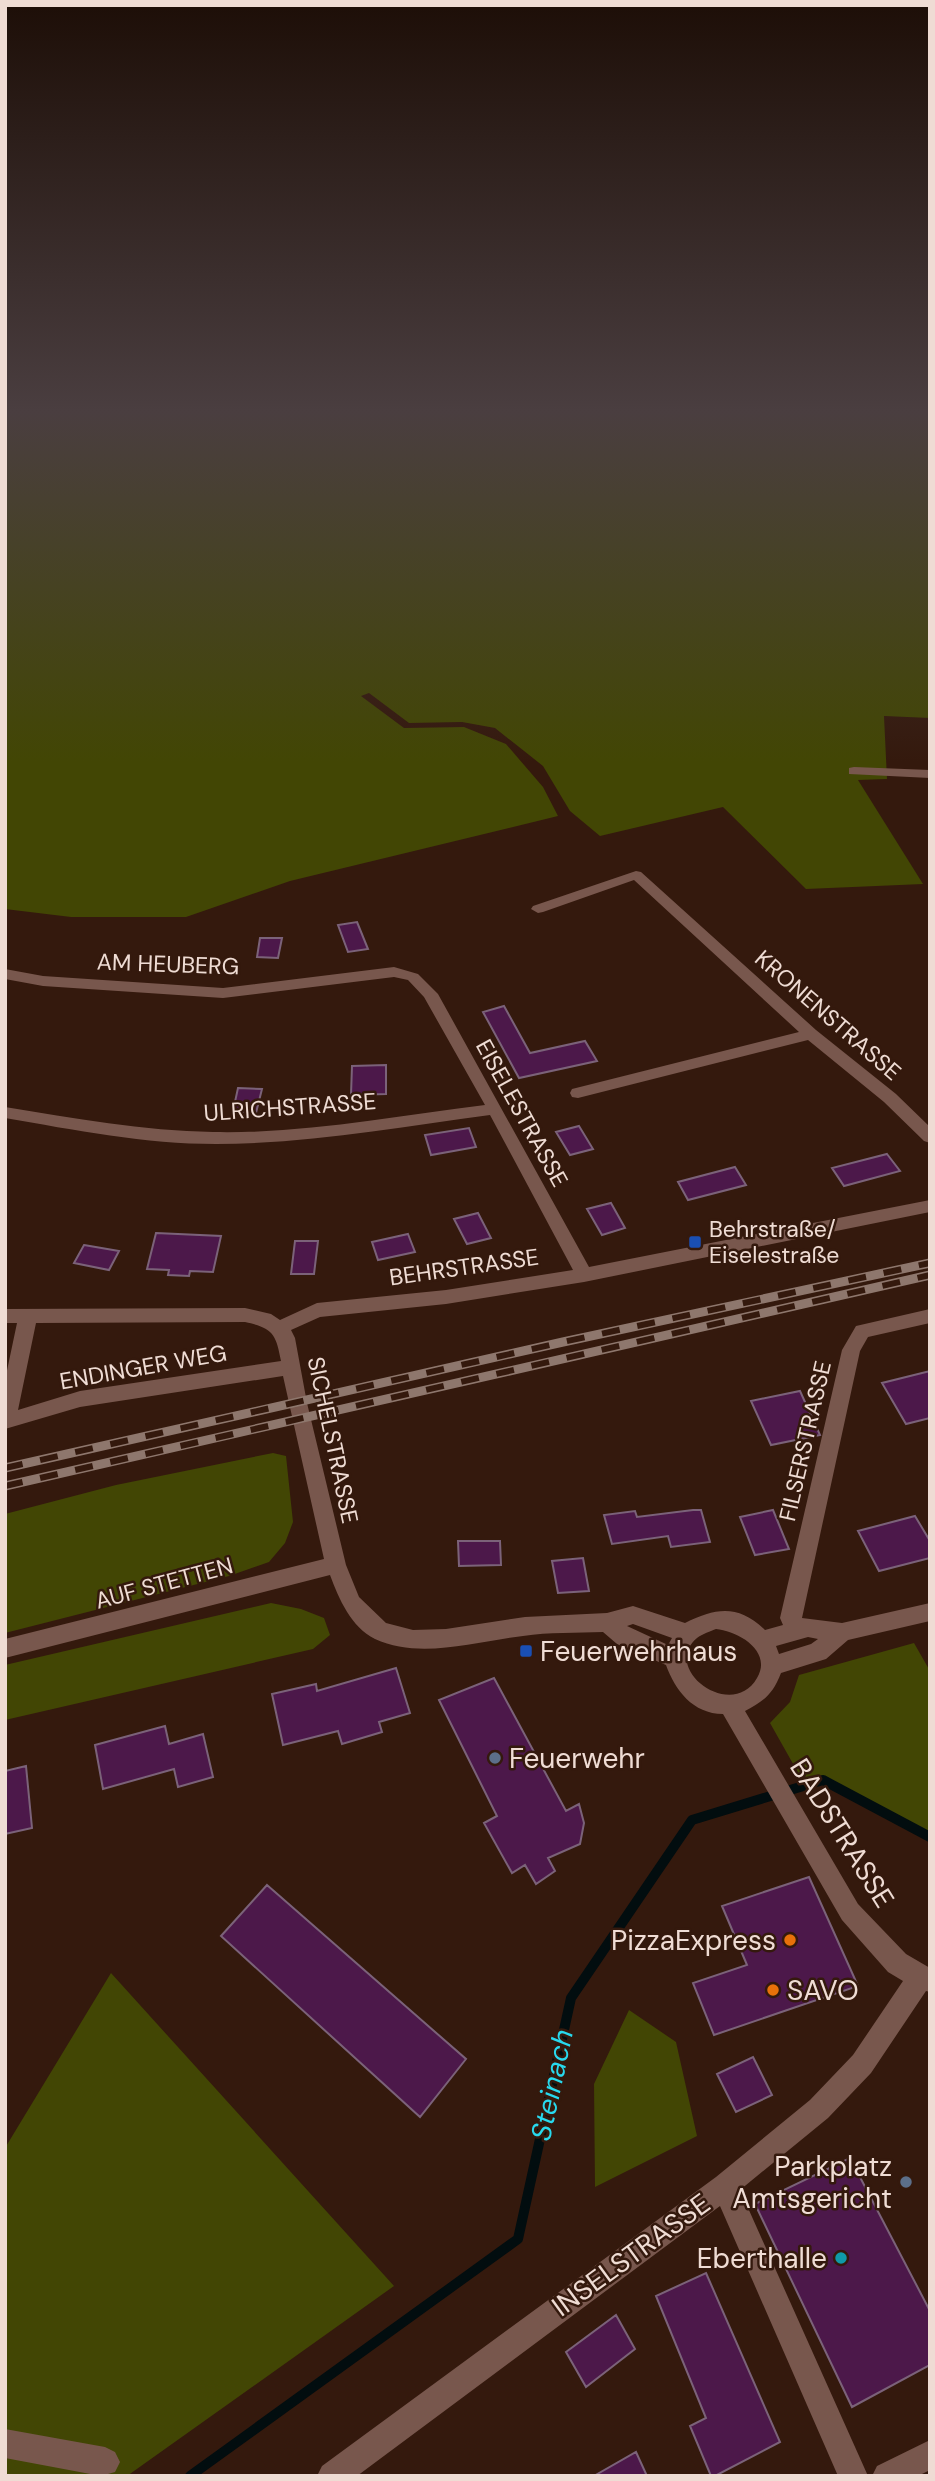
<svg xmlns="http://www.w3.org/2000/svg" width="935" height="2481" font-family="'DM Sans',sans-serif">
	<rect width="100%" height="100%" fill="#34190d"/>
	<path fill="#424604" d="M 5,414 L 930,414 L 930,718 L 884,716 L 887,779 L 858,780 L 923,884 L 806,889 L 723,807 L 600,836 L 570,811 L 543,766 L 495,728 L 462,722 L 409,723 L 369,693 L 361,696 L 404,728 L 464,727 L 506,744 L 543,787 L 558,816 L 290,881 L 186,917 L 71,917 L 5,909 Z
		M 273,1453 L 286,1456 L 293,1522 L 285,1543 L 269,1562 L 229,1576 L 5,1633 L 5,1514 L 116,1485 Z
		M 271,1603 L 301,1609 L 324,1618 L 330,1635 L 313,1649 L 5,1720 L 5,1665 Z
		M 914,1643 L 930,1671 L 930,1837 L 823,1780 L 805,1785 L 770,1723 L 790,1702 L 799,1675 Z
		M 111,1973 L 394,2286 L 127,2476 L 5,2476 L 5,2148 Z
		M 629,2010 L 676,2042 L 697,2136 L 595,2187 L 594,2084 Z"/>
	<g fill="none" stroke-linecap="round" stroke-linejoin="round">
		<path stroke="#020d0f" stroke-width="10" d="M 190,2476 L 518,2239 L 571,1998 L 692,1820 L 823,1780 L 930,1837"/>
	</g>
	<path fill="#4c184a" stroke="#7b6279" stroke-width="2" d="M 357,922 L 368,949 L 348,952 L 338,925 Z
		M 260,938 L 282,938 L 278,958 L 257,957 Z
		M 504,1006 L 530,1053 L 585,1041 L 597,1061 L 519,1078 L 483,1012 Z
		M 386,1065 L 386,1094 L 351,1095 L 352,1066 Z
		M 238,1088 L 262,1089 L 256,1113 L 233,1111 Z
		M 579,1126 L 593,1149 L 570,1155 L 556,1132 Z
		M 469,1128 L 476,1147 L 431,1155 L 425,1135 Z
		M 887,1154 L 900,1171 L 844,1186 L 832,1168 Z
		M 735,1167 L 746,1185 L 688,1200 L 678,1182 Z
		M 611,1203 L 625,1228 L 602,1235 L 587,1209 Z
		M 478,1213 L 491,1238 L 467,1244 L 454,1219 Z
		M 156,1233 L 221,1236 L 213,1272 L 190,1271 L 189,1276 L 168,1275 L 169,1270 L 147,1269 Z
		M 408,1234 L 415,1252 L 378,1260 L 372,1242 Z
		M 295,1241 L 318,1241 L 314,1274 L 291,1274 Z
		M 84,1245 L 119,1251 L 109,1270 L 74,1263 Z
		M 930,1371 L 930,1418 L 906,1424 L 882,1383 Z
		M 800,1391 L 820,1435 L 771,1445 L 751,1401 Z
		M 693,1510 L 701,1510 L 710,1542 L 671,1547 L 668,1536 L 612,1544 L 604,1515 L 635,1511 L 637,1517 Z
		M 773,1510 L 789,1549 L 755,1555 L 740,1517 Z
		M 915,1516 L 930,1541 L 930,1558 L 879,1571 L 858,1531 Z
		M 458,1541 L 500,1541 L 501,1565 L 459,1566 Z
		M 583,1558 L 589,1591 L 558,1593 L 552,1561 Z
		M 396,1668 L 410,1713 L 379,1722 L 382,1732 L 342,1744 L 338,1731 L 283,1745 L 272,1694 L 316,1684 L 317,1691 Z
		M 494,1678 L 566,1811 L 579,1804 L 584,1823 L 580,1844 L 548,1858 L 555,1871 L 536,1884 L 525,1865 L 512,1873 L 484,1823 L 497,1816 L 439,1700 Z
		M 165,1726 L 169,1744 L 203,1734 L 213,1777 L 178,1787 L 174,1769 L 103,1789 L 95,1745 Z
		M 26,1766 L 32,1828 L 5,1834 L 5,1771 Z
		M 809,1877 L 858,1986 L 714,2035 L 693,1983 L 747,1965 L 722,1906 Z
		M 267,1885 L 466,2059 L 420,2117 L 221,1936 Z
		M 753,2057 L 772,2095 L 736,2112 L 717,2074 Z
		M 850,2158 L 930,2311 L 930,2365 L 852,2407 L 755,2204 Z
		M 706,2273 L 780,2442 L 715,2476 L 711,2476 L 690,2426 L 706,2418 L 656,2296 Z
		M 616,2315 L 635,2349 L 586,2387 L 566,2352 Z
		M 636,2452 L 647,2476 L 594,2476 Z"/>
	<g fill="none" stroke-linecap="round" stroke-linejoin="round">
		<path fill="#78574d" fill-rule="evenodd" d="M 854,767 L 930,770 L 930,778 L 849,774 L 849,768 Z
			M 636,871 L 641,872 L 816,1030 L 896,1094 L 930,1127 L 930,1143 L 924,1141 L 884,1102 L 808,1040 L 578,1098 L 572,1097 L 570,1093 L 572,1089 L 799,1032 L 634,880 L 543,912 L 538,913 L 531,909 L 533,906 Z
			M 394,967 L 418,974 L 438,994 L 589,1267 L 930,1200 L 930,1212 L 584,1282 L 446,1304 L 320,1317 L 291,1330 L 295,1338 L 307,1403 L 346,1565 L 359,1597 L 386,1623 L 413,1630 L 446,1629 L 525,1617 L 607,1613 L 633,1606 L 685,1623 C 716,1608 738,1604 765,1630 L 783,1625 L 780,1618 L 842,1350 L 856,1326 L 930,1309 L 930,1323 L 868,1337 L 860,1351 L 802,1618 L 842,1623 L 930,1603 L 930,1621 L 848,1640 L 826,1659 L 781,1673 C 773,1694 764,1701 745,1711 L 858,1904 L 906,1954 L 930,1968 L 930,1992 L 926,1991 L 871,2073 L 828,2118 L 740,2190 L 868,2476 L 838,2476 L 720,2206 L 357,2476 L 317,2476 L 322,2466 L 716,2177 L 810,2100 L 853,2055 L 903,1981 L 888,1972 L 842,1920 L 723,1714 C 693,1714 675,1690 666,1665 L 617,1644 L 603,1632 C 577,1633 549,1632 523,1636 C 476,1641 421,1660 375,1639 C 351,1627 339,1599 330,1575 L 5,1658 L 5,1639 L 324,1559 L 283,1376 L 80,1407 L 5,1429 L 5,1380 L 17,1323 L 5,1323 L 5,1309 L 245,1308 L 271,1314 L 280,1320 L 317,1303 L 446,1290 L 573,1270 L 490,1115 C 399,1127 308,1144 216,1144 C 145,1144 75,1130 5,1118 L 5,1107 C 74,1118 143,1131 213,1132 C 304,1134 394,1116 485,1105 L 424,997 L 408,980 L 394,977 L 223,998 L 43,986 L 5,979 L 5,969 L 43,976 L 223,988 ZM 245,1322 C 273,1328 276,1334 281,1361 L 80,1391 L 18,1410 L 36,1323 ZM 633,1624 L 672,1638 L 668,1645 L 627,1626 ZM 716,1629 C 738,1631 773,1651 757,1678 C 732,1722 660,1669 697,1638 C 702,1634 711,1631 716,1629 ZM 808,1637 L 818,1639 L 811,1644 L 779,1654 L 776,1646 Z
			M 5,2429 L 105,2447 L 115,2452 L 120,2462 L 115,2472 L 101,2476 L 5,2458 Z
			M 930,2440 L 930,2470 L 918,2476 L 872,2476 L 877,2466 Z"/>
		<g stroke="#8e776d" stroke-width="9">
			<path id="rail" d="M 5,1468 L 563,1342 L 930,1263
				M 5,1486 L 930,1275"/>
		</g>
		<use href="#rail" stroke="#34190d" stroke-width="6" stroke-dasharray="18" stroke-linecap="butt"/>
	</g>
	<linearGradient id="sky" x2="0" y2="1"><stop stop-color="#1d0e07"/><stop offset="0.54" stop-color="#4a3e40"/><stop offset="1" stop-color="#4a3e40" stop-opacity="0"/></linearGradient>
	<rect width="935" height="762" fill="url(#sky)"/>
	<g fill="#1a4fb4" stroke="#34190d" stroke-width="2.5">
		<rect x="688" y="1235" width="14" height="14" rx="3.5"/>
		<rect x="519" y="1644" width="14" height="14" rx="3.5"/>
	</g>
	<g fill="#5c6f8a" stroke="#34190d" stroke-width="2.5">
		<circle cx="495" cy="1758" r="7"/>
		<circle cx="906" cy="2182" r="7"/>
	</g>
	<g fill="#e8710a" stroke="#34190d" stroke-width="2.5">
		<circle cx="790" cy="1940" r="7"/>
		<circle cx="773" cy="1990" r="7"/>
	</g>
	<circle fill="#0f9aa8" stroke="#34190d" stroke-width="2.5" cx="841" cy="2258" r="7"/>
	<g text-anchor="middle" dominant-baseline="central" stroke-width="5" stroke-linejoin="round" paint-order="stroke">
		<g font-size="23" fill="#efdcd4" stroke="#34190d">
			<text transform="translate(168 964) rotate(2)">AM HEUBERG</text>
			<text transform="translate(828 1015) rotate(41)">KRONENSTRASSE</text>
			<text transform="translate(290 1107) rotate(-4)">ULRICHSTRASSE</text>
			<text transform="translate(522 1113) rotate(61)">EISELESTRASSE</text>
			<text transform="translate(464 1267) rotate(-8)">BEHRSTRASSE</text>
			<text transform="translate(143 1367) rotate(-10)">ENDINGER WEG</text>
			<text transform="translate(333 1440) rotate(78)">SICHELSTRASSE</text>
			<text transform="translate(805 1441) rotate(-77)">FILSERSTRASSE</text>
			<text transform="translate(164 1583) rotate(-15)">AUF STETTEN</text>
		</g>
		<g font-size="23" fill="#efdcd4" stroke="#34190d" text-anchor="start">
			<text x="709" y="1229">Behrstraße/<tspan x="709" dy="26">Eiselestraße</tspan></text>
		</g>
		<g font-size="28" fill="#efdcd4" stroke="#34190d" text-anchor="start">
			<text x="540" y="1651">Feuerwehrhaus</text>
			<text x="509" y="1758">Feuerwehr</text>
			<text x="776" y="1940" text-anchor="end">PizzaExpress</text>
			<text x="787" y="1990">SAVO</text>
			<text x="892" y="2166" text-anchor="end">Parkplatz<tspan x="892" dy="32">Amtsgericht</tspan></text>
			<text x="827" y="2258" text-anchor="end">Eberthalle</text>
		</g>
		<g font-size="28" fill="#efdcd4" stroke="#34190d">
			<text transform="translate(842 1833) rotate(58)">BADSTRASSE</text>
			<text transform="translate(631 2255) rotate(-36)">INSELSTRASSE</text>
		</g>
		<g font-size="28" font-style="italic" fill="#28d9ee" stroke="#34190d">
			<text transform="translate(552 2085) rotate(-78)">Steinach</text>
		</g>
	</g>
	<rect width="935" height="2481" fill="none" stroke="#efdcd4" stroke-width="14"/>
</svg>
